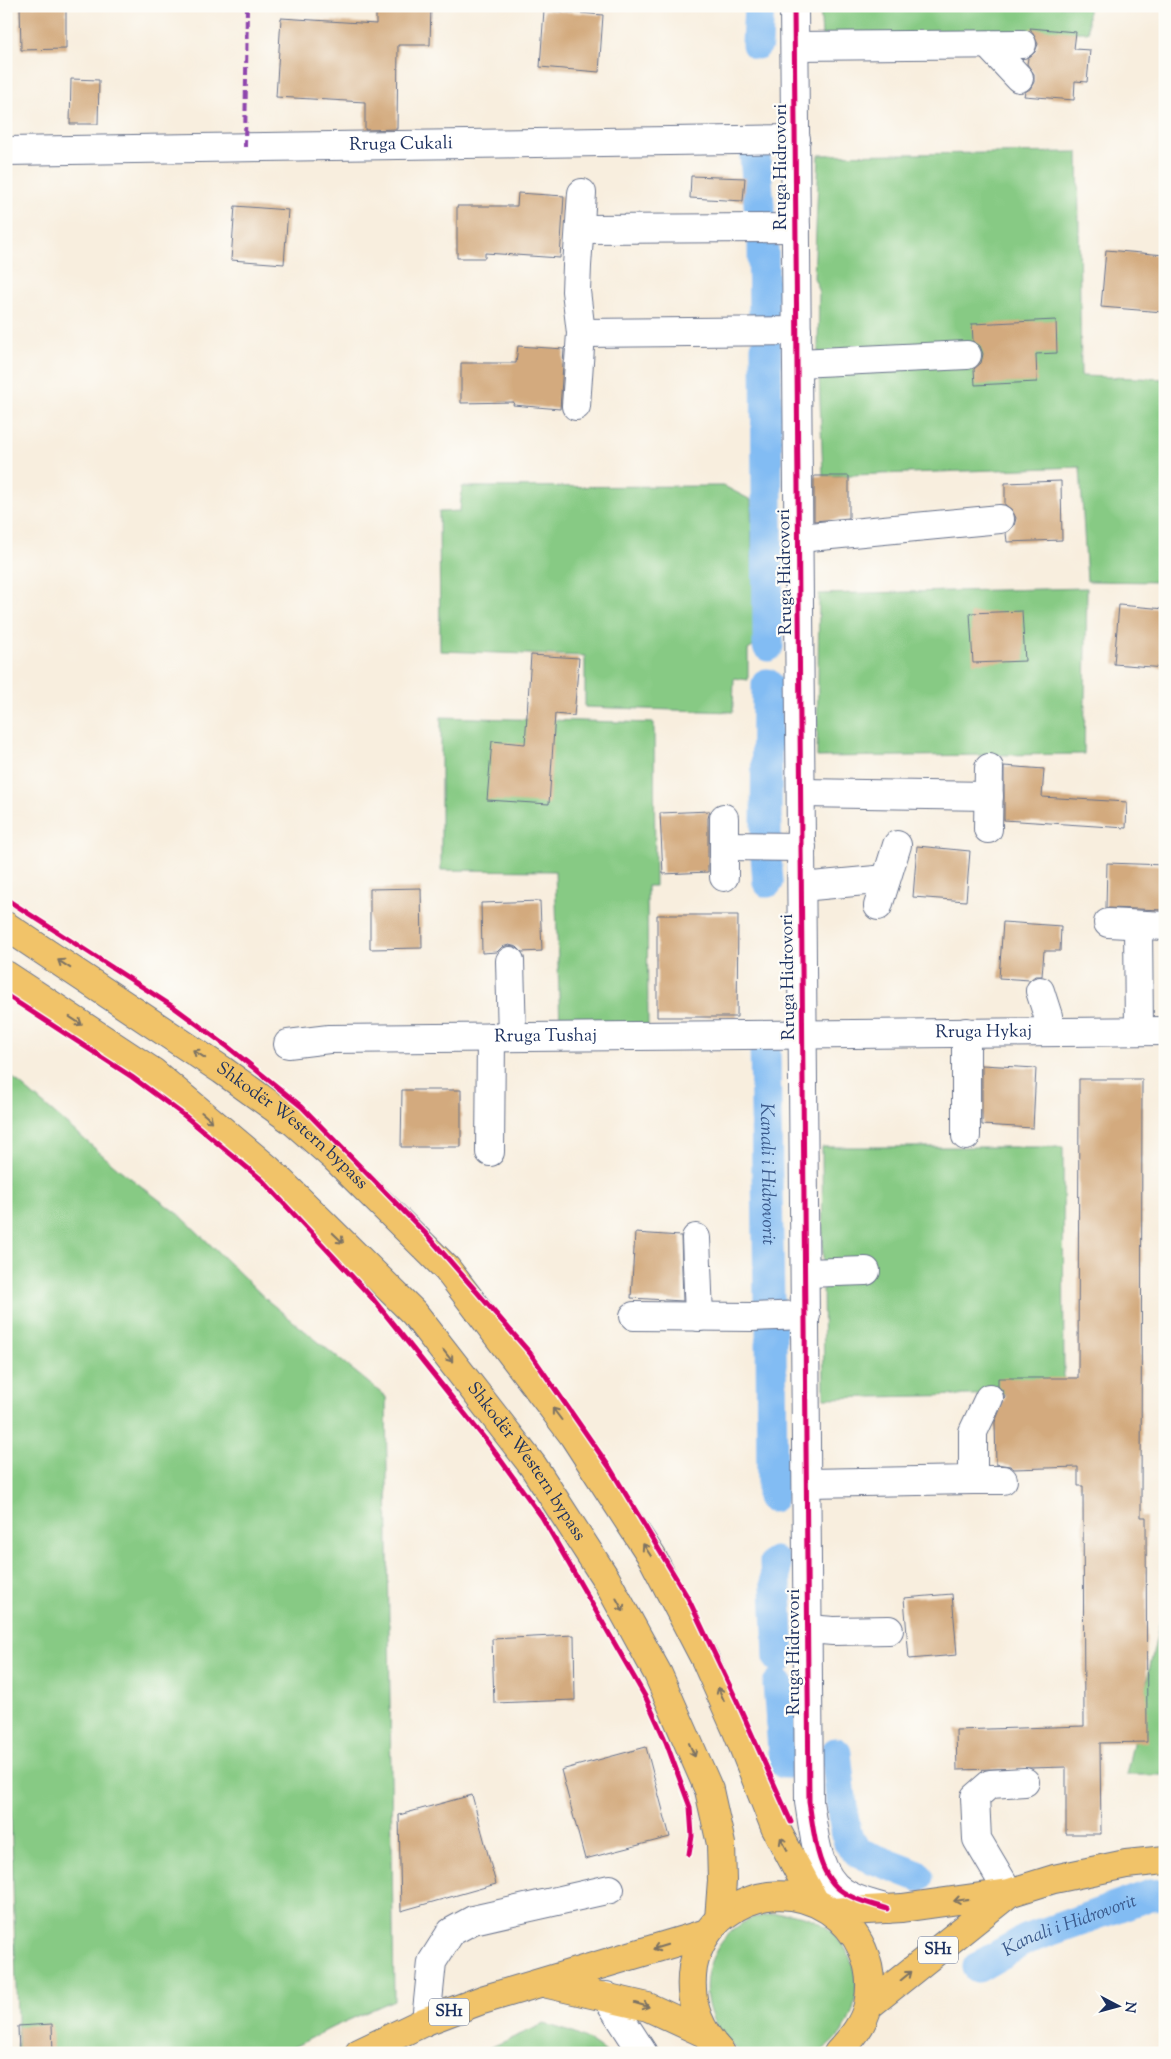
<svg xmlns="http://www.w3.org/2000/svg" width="1171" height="2059" font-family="'Sorts Mill Goudy',serif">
	<rect width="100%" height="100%" fill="#fdfcf7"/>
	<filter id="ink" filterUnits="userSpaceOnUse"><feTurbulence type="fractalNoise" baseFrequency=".02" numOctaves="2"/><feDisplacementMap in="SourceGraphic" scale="10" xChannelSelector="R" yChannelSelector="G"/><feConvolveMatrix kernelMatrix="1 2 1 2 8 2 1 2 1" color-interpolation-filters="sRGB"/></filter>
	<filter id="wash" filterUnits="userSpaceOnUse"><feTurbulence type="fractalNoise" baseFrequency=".0096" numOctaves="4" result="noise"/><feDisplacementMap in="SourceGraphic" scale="20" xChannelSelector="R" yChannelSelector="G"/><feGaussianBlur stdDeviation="1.12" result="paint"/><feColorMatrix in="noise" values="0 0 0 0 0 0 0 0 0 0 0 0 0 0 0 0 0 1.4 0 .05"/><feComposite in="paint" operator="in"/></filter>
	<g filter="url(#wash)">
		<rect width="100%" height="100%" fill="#f8eede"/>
		<path fill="#87ca84" stroke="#517c71" d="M 820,6 L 1088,6 L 1088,32 L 822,36 Z
			M 1078,152 L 1081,376 L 1165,379 L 1165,582 L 1087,581 L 1080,467 L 823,476 L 818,349 L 819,289 L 814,278 L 819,155 Z
			M 724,486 L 751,500 L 754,646 L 748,650 L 748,680 L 734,678 L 733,712 L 585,707 L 585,656 L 440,651 L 439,512 L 460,511 L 462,487 Z
			M 1087,588 L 1084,754 L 817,757 L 819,594 Z
			M 441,717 L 654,723 L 655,886 L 647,886 L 648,1027 L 560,1027 L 555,871 L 441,870 Z
			M 6,1072 L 120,1170 L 183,1218 L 267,1300 L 386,1397 L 394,2000 L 333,2027 L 282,2053 L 18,2053 L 6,1641 Z
			M 822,1147 L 1063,1147 L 1064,1393 L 824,1398 Z
			M 1165,1599 L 1165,1775 L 1126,1775 Z
			M 789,1913 C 797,1915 808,1916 815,1920 C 868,1948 870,2022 819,2053 L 742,2053 C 696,2022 694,1959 738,1926 C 753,1915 772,1914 789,1913 Z
			M 544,2024 C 567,2030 588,2037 606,2053 L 478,2053 Z"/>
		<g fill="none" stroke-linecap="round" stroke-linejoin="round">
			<g stroke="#82bcf3" stroke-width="31">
				<path d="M 757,44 L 759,6"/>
				<path d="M 755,157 L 760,216"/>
				<path d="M 763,245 L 764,321"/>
				<path d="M 766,348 L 768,646"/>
				<path d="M 766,837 L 767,684"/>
				<path d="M 766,856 L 768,882"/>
				<path id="s1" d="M 765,1045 L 769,1303"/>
				<path d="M 771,1329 L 772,1497"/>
				<path d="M 775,1562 L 779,1658"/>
				<path d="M 778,1684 L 784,1763"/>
				<path d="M 836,1753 L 843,1816 L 848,1841 L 859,1853 L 918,1876"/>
				<path id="s2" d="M 978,1967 L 1027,1939 L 1151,1895 L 1165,1894"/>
			</g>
		</g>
		<g id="blocks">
			<path fill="#d3aa7e" d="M 20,6 L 66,6 L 66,49 L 21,50 Z
				M 376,6 L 431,6 L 430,45 L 398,45 L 397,129 L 365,130 L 365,102 L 276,97 L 281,18 L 376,24 Z
				M 544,10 L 603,15 L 599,72 L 540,67 Z
				M 1030,28 L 1076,32 L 1074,49 L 1090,50 L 1087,82 L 1075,81 L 1074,100 L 1024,96 L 1025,92 L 1030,89 L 1034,82 L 1034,74 L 1027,64 L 1028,58 L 1035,52 L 1038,44 Z
				M 71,79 L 99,80 L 98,124 L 70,124 Z
				M 691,176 L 745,178 L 743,201 L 690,198 Z
				M 518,193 L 564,196 L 560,258 L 485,253 L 485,258 L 457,258 L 457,206 L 517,206 Z
				M 235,206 L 288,210 L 284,264 L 231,260 Z
				M 1106,250 L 1165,255 L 1163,312 L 1101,307 Z
				M 1056,320 L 1057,353 L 1036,354 L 1037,382 L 975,385 L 974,369 L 981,363 L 983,354 L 980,346 L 973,341 L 972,324 Z
				M 518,346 L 564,349 L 560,409 L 513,405 L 514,402 L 461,403 L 461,363 L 516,363 Z
				M 814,476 L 849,476 L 849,518 L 814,521 Z
				M 1061,481 L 1062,540 L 1007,542 L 1006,533 L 1014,526 L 1016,518 L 1012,510 L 1005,505 L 1005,483 Z
				M 1119,605 L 1165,609 L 1164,668 L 1114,664 Z
				M 1022,611 L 1025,661 L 973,663 L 970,613 Z
				M 531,655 L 579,658 L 574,716 L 555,714 L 549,804 L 487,800 L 492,741 L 525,744 Z
				M 1004,766 L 1044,769 L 1042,797 L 1127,802 L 1126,828 L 1004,820 Z
				M 710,811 L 708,818 L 708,872 L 663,874 L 660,813 Z
				M 917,846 L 970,851 L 966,901 L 913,897 Z
				M 1107,863 L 1165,865 L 1165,910 L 1106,908 Z
				M 421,888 L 422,948 L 370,949 L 370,889 Z
				M 540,901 L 542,951 L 522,952 L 517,947 L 509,945 L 502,947 L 497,952 L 482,953 L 481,903 Z
				M 657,915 L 738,915 L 737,1017 L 657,1017 Z
				M 1003,922 L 1061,926 L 1060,951 L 1044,951 L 1042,976 L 1035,976 L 1030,980 L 999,978 Z
				M 982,1065 L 1036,1068 L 1033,1128 L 982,1125 Z
				M 1079,1079 L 1142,1079 L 1141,1517 L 1146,1517 L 1147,1742 L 1100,1743 L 1101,1834 L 1066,1834 L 1066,1767 L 957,1770 L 956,1730 L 1084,1726 L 1083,1486 L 1078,1486 L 1078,1467 L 1014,1469 L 1010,1466 L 996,1464 L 995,1422 L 1005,1397 L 1002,1390 L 998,1386 L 998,1378 L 1078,1378 Z
				M 402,1090 L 461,1090 L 461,1147 L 401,1147 Z
				M 635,1233 L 681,1236 L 683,1301 L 631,1298 Z
				M 952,1594 L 957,1655 L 909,1659 L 904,1598 Z
				M 574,1635 L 575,1700 L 494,1703 L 492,1639 Z
				M 646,1747 L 670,1837 L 585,1859 L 561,1770 Z
				M 472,1795 L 496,1884 L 401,1911 L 399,1815 Z
				M 52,2024 L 53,2053 L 19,2053 L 18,2026 Z"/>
		</g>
	</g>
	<g filter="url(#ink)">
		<use href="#blocks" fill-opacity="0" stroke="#68728b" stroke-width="1"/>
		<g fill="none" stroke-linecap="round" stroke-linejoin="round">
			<g stroke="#68728b" stroke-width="30">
				<g id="minor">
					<path d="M 794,6 L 809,1802 C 814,1831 816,1875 843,1892 C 856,1901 872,1904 887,1909"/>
					<path d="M 988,45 L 1019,78"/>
					<path d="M 795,46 L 1022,44"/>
					<path id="s3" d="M 6,151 L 796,139"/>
					<path d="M 580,229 L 796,228"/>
					<path d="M 581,333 L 797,331"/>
					<path d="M 798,363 L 967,355"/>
					<path d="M 576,406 L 581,333 L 576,291 L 577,266 L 582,193"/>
					<path d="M 799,538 L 1000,519"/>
					<path d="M 802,793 L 989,796"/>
					<path d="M 988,829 L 989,768"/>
					<path d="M 724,846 L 802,847"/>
					<path d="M 724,877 L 724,818"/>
					<path d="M 802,887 L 886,879"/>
					<path d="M 878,906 L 897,845"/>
					<path d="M 1108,923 L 1165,926"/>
					<path d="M 1138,925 L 1139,1031"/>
					<path d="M 510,961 L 512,1037"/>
					<path d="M 1040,991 L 1048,1016 L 1048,1032"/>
					<path d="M 966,1032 L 966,1136"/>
					<path id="s4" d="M 288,1044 L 329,1039 L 1165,1031"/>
					<path d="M 490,1152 L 491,1037"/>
					<path d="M 696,1238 L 699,1317"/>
					<path d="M 806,1273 L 866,1271"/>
					<path d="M 634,1316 L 752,1317 L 806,1315"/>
					<path d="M 973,1480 L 1003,1480"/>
					<path d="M 808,1483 L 973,1480 L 973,1432 L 989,1398"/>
					<path d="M 809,1629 L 833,1631 L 889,1630"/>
					<path d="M 1009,1893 L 977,1839 L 975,1797 L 990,1784 L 1025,1782"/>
					<path d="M 606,1996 L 643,2053"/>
					<path d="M 426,2021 L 432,1962 L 451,1932 L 473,1920 L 610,1889"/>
				</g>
			</g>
			<g stroke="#68728b" stroke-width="30">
				<path id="major" d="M 833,1912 L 902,1908 L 1009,1893 L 1054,1879 L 1126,1864 L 1165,1860
					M 548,1984 L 648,2007 L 704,2033
					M 868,2006 L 1008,1894
					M 359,2053 L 426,2021 L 482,2000 L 707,1933
					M 721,2053 C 698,2029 688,2000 693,1967 C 697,1946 709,1926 726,1914 C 793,1863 885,1924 868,2005 C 864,2024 851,2039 838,2053"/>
			</g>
			<g stroke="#68728b" stroke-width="30">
				<g id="highway">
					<path id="s5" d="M 6,926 L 222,1070 L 294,1122 L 335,1158 L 447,1269 L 573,1435 L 652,1557 L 705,1659 L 737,1731 L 775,1827 L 815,1902"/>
					<path id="s6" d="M 6,975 L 153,1072 L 268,1169 L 414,1313 L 533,1466 L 606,1579 L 658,1674 L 709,1790 L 721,1844 L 722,1881 L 719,1919"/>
				</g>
			</g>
			<use href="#minor" stroke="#fff" stroke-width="28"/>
			<use href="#major" stroke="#f1c369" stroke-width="28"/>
			<use href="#highway" stroke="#f1c369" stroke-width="28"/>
			<path stroke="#8e44ad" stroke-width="4" stroke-dasharray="8 4" stroke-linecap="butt" d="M 245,147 L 247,6"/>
			<g stroke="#fdfcf7" stroke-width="8">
				<path id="cycleway" d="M 794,6 L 809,1802 C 814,1831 816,1875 843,1892 C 856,1901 872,1904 887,1909
					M 6,899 L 175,1008 L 228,1047 L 302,1107 L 429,1237 L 530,1353 L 610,1468 L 688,1598 L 737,1701 L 791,1822
					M 6,995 L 132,1077 L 185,1116 L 262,1180 L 373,1299 L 489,1444 L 542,1517 L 646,1698 L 666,1742 L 690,1807 L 692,1836 L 689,1854"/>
			</g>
			<use href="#cycleway" stroke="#d6006c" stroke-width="5"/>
		</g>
		<defs><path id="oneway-shaft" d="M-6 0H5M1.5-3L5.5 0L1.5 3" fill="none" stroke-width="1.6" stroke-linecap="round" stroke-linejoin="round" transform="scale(1.25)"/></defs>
		<g stroke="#7b7263">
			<use href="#oneway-shaft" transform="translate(64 964) rotate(-147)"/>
			<use href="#oneway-shaft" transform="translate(76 1021) rotate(33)"/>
			<use href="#oneway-shaft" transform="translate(199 1054) rotate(-146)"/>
			<use href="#oneway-shaft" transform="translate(207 1117) rotate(41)"/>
			<use href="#oneway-shaft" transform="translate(338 1238) rotate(44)"/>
			<use href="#oneway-shaft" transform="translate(448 1356) rotate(52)"/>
			<use href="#oneway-shaft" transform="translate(557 1414) rotate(-127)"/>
			<use href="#oneway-shaft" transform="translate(647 1550) rotate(-123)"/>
			<use href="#oneway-shaft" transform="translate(620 1605) rotate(61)"/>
			<use href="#oneway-shaft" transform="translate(721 1694) rotate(-114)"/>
			<use href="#oneway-shaft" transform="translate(692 1750) rotate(66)"/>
			<use href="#oneway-shaft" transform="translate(784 1844) rotate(-118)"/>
			<use href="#oneway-shaft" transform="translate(961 1900) rotate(172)"/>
			<use href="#oneway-shaft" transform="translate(660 1947) rotate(163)"/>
			<use href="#oneway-shaft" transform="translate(906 1976) rotate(-39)"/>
			<use href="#oneway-shaft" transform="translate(642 2005) rotate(16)"/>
		</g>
	</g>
	<g text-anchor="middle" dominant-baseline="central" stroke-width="4.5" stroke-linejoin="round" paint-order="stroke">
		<g fill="#fdfcf7" stroke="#5f6c8c" stroke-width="1">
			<rect x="918" y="1936.5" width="40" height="27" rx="4"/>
			<rect x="429" y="1998.5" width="40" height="27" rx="4"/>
		</g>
		<g font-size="16" font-weight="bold" fill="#1b2f5e">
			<text x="938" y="1950">SH1</text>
			<text x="449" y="2012">SH1</text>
		</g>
		<g font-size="18" fill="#1b2f5e" stroke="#fdfcf7">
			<text stroke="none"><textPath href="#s3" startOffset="395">Rruga Cukali</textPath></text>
			<text transform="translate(782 167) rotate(-90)">Rruga Hidrovori</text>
			<text transform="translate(786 572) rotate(-91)">Rruga Hidrovori</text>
			<text transform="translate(789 977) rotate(-91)">Rruga Hidrovori</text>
			<text stroke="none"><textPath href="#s4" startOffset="696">Rruga Hykaj</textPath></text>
			<text stroke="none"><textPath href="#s4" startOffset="258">Rruga Tushaj</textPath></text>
			<text stroke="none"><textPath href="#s5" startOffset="349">Shkodër Western bypass</textPath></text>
			<text stroke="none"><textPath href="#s6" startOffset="718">Shkodër Western bypass</textPath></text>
			<text transform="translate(795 1652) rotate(-90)">Rruga Hidrovori</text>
		</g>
		<g font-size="19" font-style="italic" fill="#3a598b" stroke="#fdfcf7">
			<text stroke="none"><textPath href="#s1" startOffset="129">Kanali i Hidrovorit</textPath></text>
			<text stroke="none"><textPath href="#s2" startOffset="101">Kanali i Hidrovorit</textPath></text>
		</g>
	</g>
	<rect width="1171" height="2059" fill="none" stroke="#fdfcf7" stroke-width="25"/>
	<g transform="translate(1118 2006) rotate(96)" stroke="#fdfcf7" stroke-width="4" paint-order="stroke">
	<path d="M0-4L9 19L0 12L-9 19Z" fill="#1b2f5e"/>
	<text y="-8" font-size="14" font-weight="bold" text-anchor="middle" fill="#1b2f5e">N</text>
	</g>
</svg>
